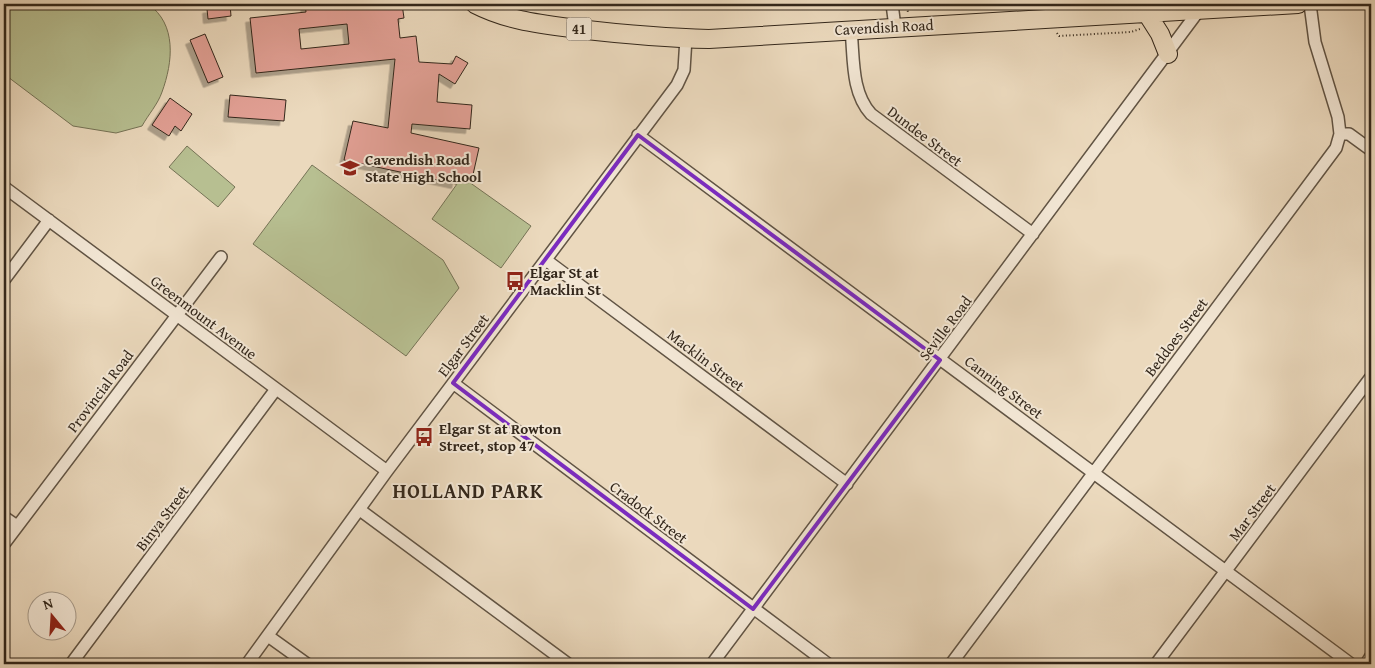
<svg xmlns="http://www.w3.org/2000/svg" width="1375" height="668" font-family="'Gentium Book Plus',serif">
	<defs>
		<filter id="shadow"><feDropShadow dx="-4.5" dy="4.5" stdDeviation="0" flood-color="#0004"/></filter>
	</defs>
	<rect width="100%" height="100%" fill="#ebd9bd"/>
	<filter id="stains"><feTurbulence type="fractalNoise" baseFrequency=".004" numOctaves="4"/><feColorMatrix values="0 0 0 0 .2 0 0 0 0 .09 0 0 0 0 .02 0 0 0 .5 -.17"/></filter>
	<radialGradient id="worn" r=".72"><stop offset=".6" stop-color="#630" stop-opacity="0"/><stop offset="1" stop-color="#630" stop-opacity=".3"/></radialGradient>
	<path fill="#b7bf91" stroke="#757356" d="M 4,4 L 148,4 C 177,24 173,62 162,92 C 158,104 148,115 142,126 L 116,133 L 73,126 L 4,74 Z
		M 187,146 L 235,187 L 218,207 L 169,167 Z
		M 312,165 L 443,260 L 459,288 L 406,356 L 253,244 Z
		M 462,177 L 531,226 L 501,268 L 432,219 Z"/>
	<path fill="#e2a095" stroke="#33271b" fill-rule="evenodd" filter="url(#shadow)" d="M 213,4 L 230,4 L 231,16 L 208,19 L 207,9 L 213,8 Z
		M 305,4 L 340,4 L 340,6 L 402,4 L 404,18 L 398,19 L 400,38 L 416,36 L 419,62 L 452,64 L 456,56 L 468,63 L 455,84 L 439,74 L 437,102 L 472,105 L 470,129 L 412,124 L 411,133 L 479,148 L 472,179 L 458,176 L 456,184 L 344,160 L 353,121 L 388,128 L 395,59 L 256,73 L 250,18 L 306,12 ZM 347,24 L 349,44 L 301,49 L 299,29 Z
		M 205,34 L 223,77 L 208,83 L 190,40 Z
		M 230,95 L 286,100 L 284,121 L 228,117 Z
		M 170,98 L 192,114 L 181,131 L 175,126 L 169,136 L 152,125 Z"/>
	<g fill="none" stroke-linecap="round" stroke-linejoin="round">
		<g stroke="#615444" stroke-width="14">
			<path id="minor" d="M 892,4 L 895,27
				M 851,30 C 854,58 851,92 871,114 L 1033,234
				M 1340,134 L 1349,134 L 1371,150
				M 638,135 L 1351,664
				M 4,187 L 387,471
				M 546,260 L 847,484
				M 4,280 L 49,220
				M 453,383 L 828,664
				M 360,510 L 568,664
				M 4,517 L 17,526
				M 4,544 L 221,257
				M 268,636 L 307,664
				M 71,664 L 276,389
				M 247,664 L 387,471 L 677,85 L 684,70 L 686,38
				M 712,664 L 1200,9
				M 951,664 L 1336,148 L 1340,134 L 1338,117 L 1315,42 L 1310,4
				M 1156,664 L 1371,377
				M 1366,664 L 1371,656"/>
		</g>
		<g stroke="#33271b" stroke-width="20">
			<path id="primary" d="M 475,4 C 508,21 541,24 578,29 C 622,34 665,38 709,39 L 1298,4
				M 1146,12 L 1160,34 L 1168,54"/>
		</g>
		<path stroke="#33271b" stroke-width="2" stroke-dasharray="1 2.5" stroke-linecap="butt" d="M 906,4 L 908,12
			M 1057,33 L 1059,36 L 1131,32 L 1140,29"/>
		<use href="#minor" stroke="#f2e6d4" stroke-width="11"/>
		<use href="#primary" stroke="#ebd9bd" stroke-width="18"/>
	</g>
	<path fill="none" stroke="#7b2cbf" stroke-width="4" stroke-linejoin="round" d="M 638,135 L 940,360 L 753,609 L 453,383 Z"/>
	<defs>
		<g id="school-bare" transform="scale(1.5)"><path d="M0-5L7-2L0 1L-7-2ZM-4 1L0 2.5L4 1V4Q0 6-4 4Z" fill="#8f2418" stroke="#f2e6d4" stroke-width="2.5" paint-order="stroke"/></g>
		<g id="bus-bare" transform="scale(1.5)"><path d="M-5-6H5V4H4V6H2V4H-2V6H-4V4H-5ZM-3.5-4V0h7V-4ZM-3.5 1.2v1.5H-2V1.2ZM2 1.2v1.5H3.5V1.2Z" fill="#8f2418" stroke="#f2e6d4" stroke-width="2.5" paint-order="stroke"/></g>
	</defs>
	<g fill-rule="evenodd">
		<use href="#school-bare" x="350" y="168"/>
		<use href="#bus-bare" x="515" y="281"/>
		<use href="#bus-bare" x="424" y="437"/>
	</g>
	<g text-anchor="middle" dominant-baseline="central" stroke-width="4" stroke-linejoin="round" paint-order="stroke">
		<rect fill="#f2e6d4" stroke="#6c6052" stroke-width="1" x="566.5" y="17.5" width="25" height="23" rx="4"/>
		<g font-size="14" font-weight="bold" fill="#33271b">
			<text x="579" y="29">41</text>
		</g>
		<g font-size="15" fill="#33271b" stroke="#f2e6d4">
			<text transform="translate(884 27) rotate(-3)">Cavendish Road</text>
			<text transform="translate(925 136) rotate(37)">Dundee Street</text>
			<text transform="translate(204 317) rotate(37)">Greenmount Avenue</text>
			<text transform="translate(945 328) rotate(-53)">Seville Road</text>
			<text transform="translate(1176 337) rotate(-53)">Beddoes Street</text>
			<text transform="translate(463 345) rotate(-53)">Elgar Street</text>
			<text transform="translate(706 360) rotate(37)">Macklin Street</text>
			<text transform="translate(1004 387) rotate(37)">Canning Street</text>
			<text transform="translate(100 391) rotate(-53)">Provincial Road</text>
			<text transform="translate(649 512) rotate(37)">Cradock Street</text>
			<text transform="translate(1252 512) rotate(-53)">Mar Street</text>
			<text transform="translate(162 518) rotate(-53)">Binya Street</text>
		</g>
		<g font-size="15" font-weight="bold" fill="#33271b" stroke="#f2e6d4" text-anchor="start">
			<text x="365" y="159">Cavendish Road<tspan x="365" dy="17">State High School</tspan></text>
			<text x="530" y="272">Elgar St at<tspan x="530" dy="17">Macklin St</tspan></text>
			<text x="439" y="428">Elgar St at Rowton<tspan x="439" dy="17">Street, stop 47</tspan></text>
		</g>
		<g font-size="20" font-weight="bold" letter-spacing="1" fill="#33271b" stroke="#f2e6d4">
			<text x="468" y="490">HOLLAND PARK</text>
		</g>
	</g>
	<rect width="1375" height="668" fill="none" stroke="#ebd9bd" stroke-width="20"/>
	<rect x="5" y="5" width="1365" height="658" fill="none" stroke="#33271b" stroke-width="2.5"/>
	<rect x="10" y="10" width="1355" height="648" fill="none" stroke="#33271b"/>
	<g transform="translate(52 616) rotate(342)"><circle r="24" fill="#f2e6d4" stroke="#a69a8a"/>
	<path d="M0-4L9 19L0 12L-9 19Z" fill="#8f2418"/>
	<text y="-8" font-size="14" font-weight="bold" text-anchor="middle" fill="#33271b">N</text>
	</g>
	<rect width="100%" height="100%" filter="url(#stains)"/>
	<rect width="100%" height="100%" fill="url(#worn)"/>
</svg>
